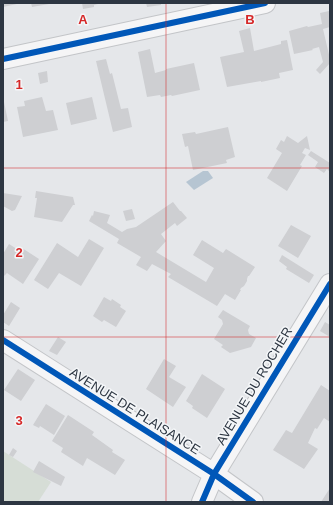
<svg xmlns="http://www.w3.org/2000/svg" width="333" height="505" font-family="Arial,sans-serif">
	<rect width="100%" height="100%" fill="#e5e7ea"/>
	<path fill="#d6ddd6" d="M 3,451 L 51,482 L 38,502 L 3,502 Z"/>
	<path fill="#b6c5d2" d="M 203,171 L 208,171 L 213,178 L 194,190 L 186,182 Z"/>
	<path fill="#cecfd2" d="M 3,3 L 17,3 L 17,4 L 3,7 Z
		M 31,3 L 49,3 L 49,4 L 32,7 Z
		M 82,3 L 97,3 L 98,4 L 94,5 L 94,7 L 83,9 Z
		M 146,3 L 161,3 L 161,5 L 147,7 Z
		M 329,11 L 330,27 L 323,29 L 330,59 L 330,63 L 320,74 L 316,70 L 323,62 L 319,47 L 312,49 L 313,50 L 294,54 L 289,31 L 307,26 L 308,27 L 322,24 L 320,13 Z
		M 250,28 L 254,51 L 281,44 L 281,41 L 287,40 L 293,70 L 279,73 L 280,78 L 261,82 L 261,81 L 227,87 L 220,57 L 244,52 L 239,31 Z
		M 150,49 L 155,73 L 166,70 L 166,69 L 194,63 L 200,90 L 172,96 L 171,95 L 161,97 L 160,95 L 147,97 L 138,52 Z
		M 106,59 L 110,74 L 112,73 L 121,109 L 128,108 L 132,127 L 113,132 L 96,61 Z
		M 47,71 L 48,82 L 40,84 L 38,73 Z
		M 42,97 L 46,111 L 53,110 L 58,130 L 23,137 L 17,107 L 25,106 L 24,101 Z
		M 92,97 L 97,119 L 71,125 L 66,103 Z
		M 4,102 L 8,121 L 3,122 L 3,103 Z
		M 228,127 L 235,157 L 226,160 L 227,163 L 193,170 L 188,146 L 185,147 L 182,134 L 195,132 L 196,134 Z
		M 287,136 L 298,143 L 307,136 L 310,150 L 305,148 L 302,153 L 306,155 L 300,165 L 302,166 L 287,191 L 267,178 L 282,153 L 276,149 L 281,140 L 284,142 Z
		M 311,151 L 330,163 L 330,172 L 327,169 L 324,173 L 315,167 L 318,162 L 308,155 Z
		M 36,191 L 73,197 L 75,205 L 73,205 L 62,222 L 34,217 L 37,198 L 35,198 Z
		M 3,193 L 22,196 L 15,210 L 12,211 L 3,206 Z
		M 173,202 L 180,211 L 181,211 L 187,218 L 177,226 L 175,223 L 161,234 L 166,241 L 156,252 L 206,282 L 214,268 L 193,255 L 202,240 L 223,253 L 226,249 L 255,267 L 249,276 L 248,276 L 247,279 L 247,281 L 244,286 L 241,288 L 240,290 L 241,290 L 235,300 L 225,294 L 217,306 L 168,277 L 171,274 L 152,264 L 147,271 L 136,265 L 141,257 L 117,243 L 119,239 L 89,221 L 92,215 L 93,216 L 94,211 L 110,215 L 107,223 L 122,232 L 127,229 L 136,227 Z
		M 132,209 L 135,219 L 126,221 L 123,211 Z
		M 291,225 L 311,236 L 298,258 L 278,246 Z
		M 89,239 L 104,248 L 81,286 L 59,273 L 48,289 L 34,280 L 57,243 L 78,257 Z
		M 9,244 L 20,251 L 22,248 L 39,259 L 23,284 L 7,273 L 4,276 L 3,275 L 3,254 Z
		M 282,255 L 314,275 L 309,283 L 286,269 L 287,267 L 279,261 Z
		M 104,297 L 111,301 L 112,299 L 121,305 L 120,307 L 126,311 L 116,327 L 104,320 L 102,322 L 93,316 Z
		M 11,302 L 20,308 L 9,326 L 3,322 L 3,315 Z
		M 223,310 L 250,326 L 248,330 L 249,334 L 256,338 L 251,347 L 230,353 L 221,347 L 223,345 L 214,339 L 223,324 L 222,320 L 218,317 Z
		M 325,322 L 330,325 L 330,337 L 320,331 Z
		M 58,337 L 66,342 L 57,355 L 49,351 Z
		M 164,359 L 176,366 L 169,377 L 186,387 L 173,407 L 146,389 Z
		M 18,369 L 35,380 L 21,401 L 4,390 Z
		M 202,374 L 225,389 L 207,418 L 192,408 L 193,406 L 186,401 Z
		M 321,385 L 330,391 L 330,422 L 324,418 L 317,429 L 315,428 L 308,443 L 318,449 L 304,469 L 273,450 L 286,430 L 292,433 Z
		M 46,404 L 65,416 L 54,435 L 40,426 L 39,428 L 33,425 Z
		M 68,415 L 94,432 L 92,435 L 113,450 L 112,452 L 125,460 L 115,475 L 87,458 L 83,466 L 61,452 L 63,448 L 52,441 Z
		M 13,448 L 17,451 L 13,457 L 9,455 Z
		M 39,461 L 65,477 L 61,486 L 33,472 Z
		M 330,488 L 330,502 L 321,502 Z"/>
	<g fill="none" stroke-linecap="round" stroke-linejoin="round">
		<g stroke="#c3c5c8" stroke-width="22">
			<path id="minor" d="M 3,59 L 265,3
				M 3,340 L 214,474 L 253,502
				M 202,502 L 214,474 L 330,284"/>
		</g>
		<use href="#minor" stroke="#f5f5f6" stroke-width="20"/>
		<g stroke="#f4f6f8" stroke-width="8">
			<path id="cycleway" d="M 3,59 L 265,3
				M 3,340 L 214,474 L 253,502
				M 202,502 L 214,474 L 330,284"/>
		</g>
		<use href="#cycleway" stroke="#0057b8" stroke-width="6"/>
	</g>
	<path fill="none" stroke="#d62828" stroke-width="1" stroke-opacity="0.55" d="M 166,3 L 166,502M 3,168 L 330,168M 3,337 L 330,337"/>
	<g text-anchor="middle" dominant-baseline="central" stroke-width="3" stroke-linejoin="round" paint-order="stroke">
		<g font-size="13" fill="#2d3642" stroke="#f4f6f8">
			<text transform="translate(254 386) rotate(-59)">AVENUE DU ROCHER</text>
			<text transform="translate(135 411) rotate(32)">AVENUE DE PLAISANCE</text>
		</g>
	</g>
	<g font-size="13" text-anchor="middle" font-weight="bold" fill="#d62828" stroke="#f4f6f8" stroke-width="3" stroke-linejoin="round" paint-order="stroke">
		<text x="83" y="24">A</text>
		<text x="250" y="24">B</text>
		<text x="19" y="89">1</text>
		<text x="19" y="257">2</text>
		<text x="19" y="425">3</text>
	</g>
	<rect width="333" height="505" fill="none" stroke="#2d3642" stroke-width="8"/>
</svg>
